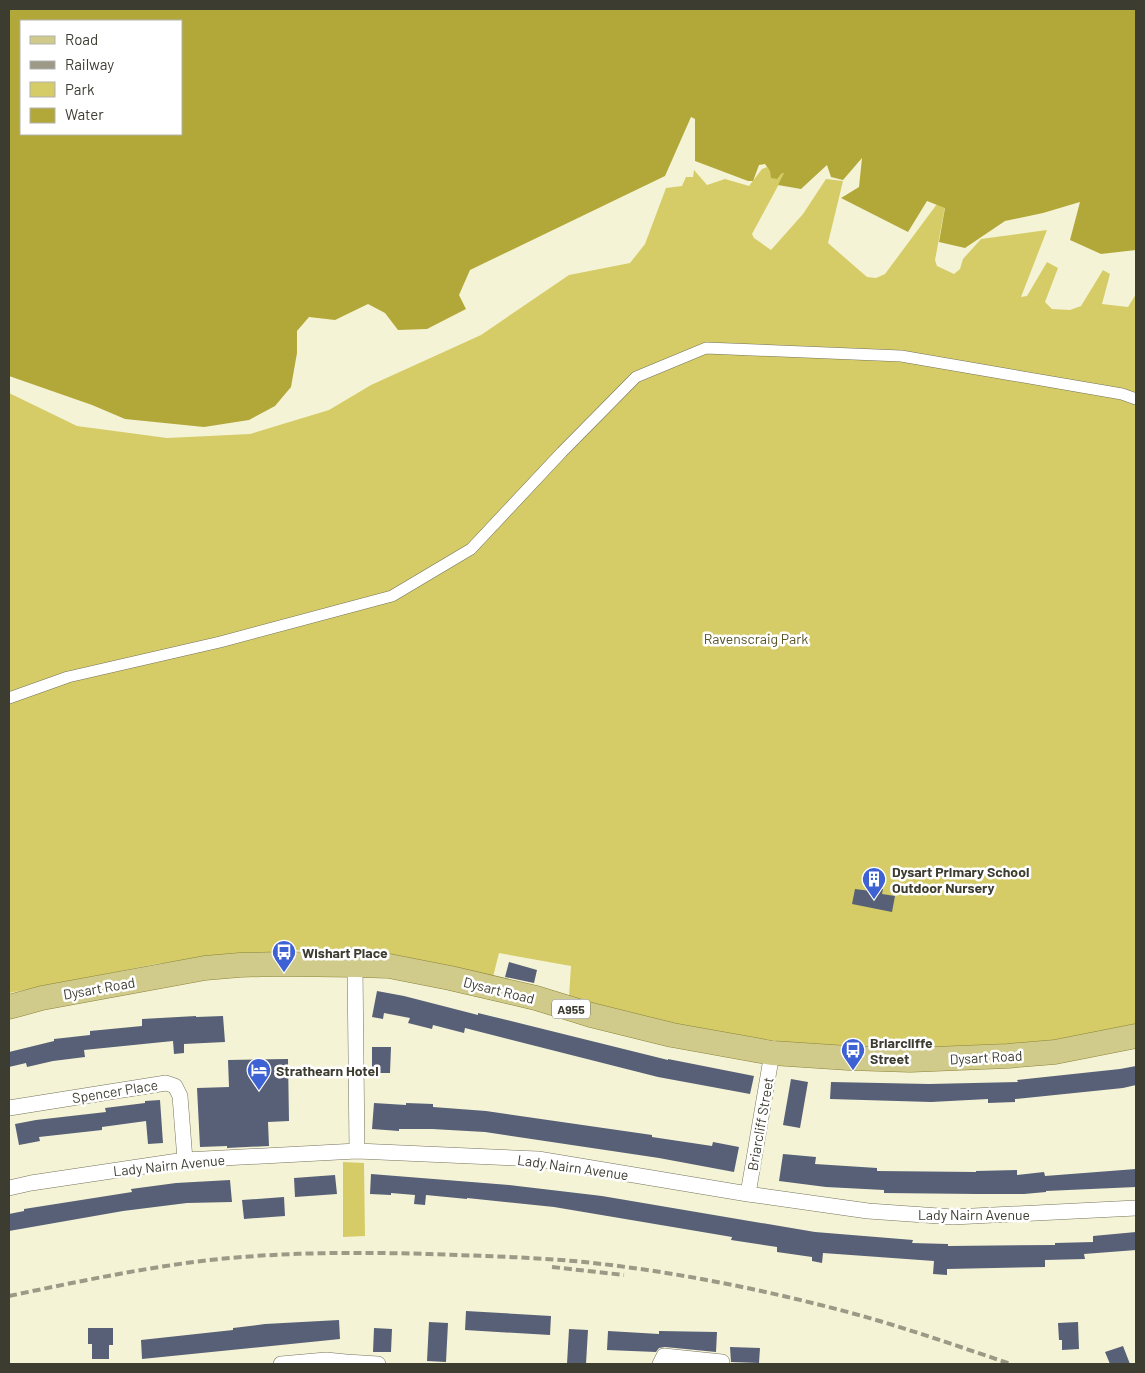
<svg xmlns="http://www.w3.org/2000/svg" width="1145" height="1373" font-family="Barlow,sans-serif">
	<rect width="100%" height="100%" fill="#f5f3d6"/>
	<path fill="#d5cc67" d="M 767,167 C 771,172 778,175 785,173 L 752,234 L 754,238 L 771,250 L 803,214 L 826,179 L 843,181 L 828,243 L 867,277 L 876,278 L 885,274 L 937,204 L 945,207 L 935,260 L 937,266 L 954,274 L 960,269 L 963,259 L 981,239 L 1047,230 L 1021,297 L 1027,296 L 1047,262 L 1058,268 L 1045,302 L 1052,309 L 1070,310 L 1081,306 L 1103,270 L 1110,274 L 1102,304 L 1128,307 L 1136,294 L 1136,1025 L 1054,1042 L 909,1049 L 805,1045 L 700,1030 L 632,1014 L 569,997 L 571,966 L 499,953 L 493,977 L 478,972 L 365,953 L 292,950 L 234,955 L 156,964 L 9,993 L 9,393 L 77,426 L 167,438 L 250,434 L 329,410 L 371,385 L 481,335 L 569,275 L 630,263 L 645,244 L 666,188 L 682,186 L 686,177 L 693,177 L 694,170 L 707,185 L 725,179 L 749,186 L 762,169 Z
		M 343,1162 L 364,1163 L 365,1236 L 343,1237 Z"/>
	<path fill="#b2a839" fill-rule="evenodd" d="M 9,9 L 1136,9 L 1136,250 L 1101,254 L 1070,240 L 1080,202 L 1043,213 L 1005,221 L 965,248 L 939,242 L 945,208 L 927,201 L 908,232 L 841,198 L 859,187 L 862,158 L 843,180 L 831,177 L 827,165 L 801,189 L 778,185 L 784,173 L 781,174 L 777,179 L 771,178 L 770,171 L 765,164 L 759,165 L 753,181 L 748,181 L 695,161 L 695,119 L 691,117 L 665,176 L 470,270 L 459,295 L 466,309 L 427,329 L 398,330 L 385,313 L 368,304 L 335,320 L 309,317 L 297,331 L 297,353 L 291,387 L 275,406 L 249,420 L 204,427 L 125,419 L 92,405 L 9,376 ZM 21,21 L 181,21 L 181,134 L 21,134 Z"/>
	<path fill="#576076" d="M 872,887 L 883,889 L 882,894 L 895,896 L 892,912 L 852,904 L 855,889 L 871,891 Z
		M 509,962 L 537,970 L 534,983 L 505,977 Z
		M 377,991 L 404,996 L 478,1015 L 478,1013 L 527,1025 L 668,1060 L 668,1059 L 754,1076 L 750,1094 L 658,1077 L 465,1028 L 464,1033 L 433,1025 L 432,1029 L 408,1023 L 410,1018 L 384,1013 L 383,1019 L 372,1017 Z
		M 196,1016 L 196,1017 L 223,1016 L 225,1042 L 184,1044 L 184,1053 L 174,1054 L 173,1041 L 84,1050 L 85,1057 L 53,1061 L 27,1067 L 26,1063 L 9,1067 L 9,1052 L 54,1041 L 54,1039 L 90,1035 L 90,1031 L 142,1026 L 142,1019 Z
		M 372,1047 L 391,1047 L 390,1073 L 372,1073 Z
		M 288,1059 L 289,1121 L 268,1122 L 269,1146 L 227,1148 L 227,1146 L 200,1147 L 197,1088 L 229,1087 L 228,1060 Z
		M 1136,1066 L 1136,1085 L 1123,1088 L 1015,1099 L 1015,1102 L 988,1103 L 988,1099 L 931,1102 L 830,1099 L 831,1082 L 929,1084 L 1018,1082 L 1017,1080 L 1120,1069 Z
		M 791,1079 L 808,1082 L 800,1128 L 783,1125 Z
		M 160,1100 L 163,1143 L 148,1144 L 146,1121 L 102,1127 L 102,1130 L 39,1137 L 40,1141 L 19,1145 L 15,1124 L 36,1120 L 106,1112 L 105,1108 L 145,1103 L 145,1101 Z
		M 374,1103 L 406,1105 L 406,1103 L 433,1104 L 433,1107 L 486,1111 L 652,1135 L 652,1137 L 712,1146 L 713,1142 L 739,1147 L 734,1172 L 659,1158 L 485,1132 L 432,1129 L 399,1129 L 399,1131 L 372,1129 Z
		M 783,1154 L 816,1157 L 815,1164 L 877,1168 L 877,1171 L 976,1172 L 976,1171 L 1017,1170 L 1017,1175 L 1044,1172 L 1045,1176 L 1136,1169 L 1136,1187 L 1046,1191 L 1046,1192 L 1024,1194 L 977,1194 L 884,1193 L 884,1190 L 826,1187 L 779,1181 Z
		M 371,1174 L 509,1185 L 602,1196 L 815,1232 L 913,1240 L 912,1243 L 948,1244 L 948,1246 L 1055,1245 L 1055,1243 L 1093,1242 L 1093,1236 L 1136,1232 L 1136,1250 L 1084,1254 L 1085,1259 L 1045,1260 L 1045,1267 L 947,1269 L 947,1275 L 933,1274 L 934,1261 L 823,1253 L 822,1263 L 812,1261 L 812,1257 L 777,1252 L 777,1247 L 731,1240 L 732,1237 L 554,1207 L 467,1198 L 467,1199 L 426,1195 L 425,1205 L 414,1204 L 415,1195 L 391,1193 L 391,1195 L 370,1194 Z
		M 335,1175 L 337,1194 L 295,1197 L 294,1178 Z
		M 230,1180 L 232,1202 L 187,1203 L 123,1211 L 9,1231 L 9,1214 L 24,1211 L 24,1209 L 132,1192 L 131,1189 L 176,1183 Z
		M 284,1197 L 285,1216 L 244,1219 L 242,1200 Z
		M 466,1311 L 551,1316 L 550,1335 L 465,1330 Z
		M 339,1320 L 340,1339 L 142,1359 L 141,1340 L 233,1330 L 233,1328 L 265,1324 Z
		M 429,1322 L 448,1323 L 446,1362 L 427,1361 Z
		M 1078,1322 L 1079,1349 L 1062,1350 L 1062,1340 L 1059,1340 L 1058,1323 Z
		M 88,1328 L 113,1328 L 113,1345 L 109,1345 L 109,1359 L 92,1359 L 92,1344 L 88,1344 Z
		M 374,1328 L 392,1329 L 391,1352 L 373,1352 Z
		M 569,1329 L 588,1330 L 586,1364 L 567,1364 Z
		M 608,1331 L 659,1334 L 659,1331 L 717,1332 L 716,1352 L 665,1347 L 659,1348 L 656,1352 L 607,1350 Z
		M 1123,1346 L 1130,1364 L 1110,1364 L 1105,1352 Z
		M 730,1347 L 760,1348 L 759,1363 L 731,1362 Z"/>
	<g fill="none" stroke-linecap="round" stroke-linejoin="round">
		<g stroke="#75735a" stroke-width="12">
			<path id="pedestrian" d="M 9,698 L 68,677 L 220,642 L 392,596 L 471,549 L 562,452 L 636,377 L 706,348 L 901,356 L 1122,394 L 1136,399"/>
		</g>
		<g stroke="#75735a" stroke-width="16">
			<path id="minor" d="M 355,965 L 357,1151
				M 9,1108 L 166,1083 L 175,1086 L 180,1096 L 185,1160
				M 9,1188 L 31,1183 L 185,1160 L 357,1151 L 538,1159 L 748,1194 L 868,1211 L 953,1217 L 1136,1208
				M 748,1194 L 772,1053
				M 346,1362 L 378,1364
				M 281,1364 L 326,1360 L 346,1362 L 346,1364
				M 660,1364 L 664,1356 L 722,1362 L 722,1364"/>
		</g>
		<g stroke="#8a8339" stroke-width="25">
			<path id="primary" d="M 9,1007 L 42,998 L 205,968 L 240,965 L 280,964 L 355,965 L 389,966 L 450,978 L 536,998 L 591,1015 L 672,1035 L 772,1053 L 848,1058 L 910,1060 L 1008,1056 L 1055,1052 L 1136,1036"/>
		</g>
		<use href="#pedestrian" stroke="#fff" stroke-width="11"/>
		<use href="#minor" stroke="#fff" stroke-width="15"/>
		<use href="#primary" stroke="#d1cb8b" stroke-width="24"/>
		<path stroke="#9c9a86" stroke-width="4" stroke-dasharray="8 4" stroke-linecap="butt" d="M 552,1267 L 624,1275
			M 9,1296 C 76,1282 142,1268 210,1260 C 283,1252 357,1252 430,1254 C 481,1256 533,1257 584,1262 C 670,1271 756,1288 840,1310 C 898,1325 954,1345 1011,1364"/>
	</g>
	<defs>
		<g id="building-pin" transform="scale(1.25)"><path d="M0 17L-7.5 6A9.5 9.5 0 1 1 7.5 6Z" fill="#3e61d3" stroke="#fff"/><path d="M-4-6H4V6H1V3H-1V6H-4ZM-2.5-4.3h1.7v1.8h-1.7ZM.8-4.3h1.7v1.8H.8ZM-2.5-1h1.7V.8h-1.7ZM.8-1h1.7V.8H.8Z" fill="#fff"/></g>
		<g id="bus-pin" transform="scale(1.25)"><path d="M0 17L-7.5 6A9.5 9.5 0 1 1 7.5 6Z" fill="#3e61d3" stroke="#fff"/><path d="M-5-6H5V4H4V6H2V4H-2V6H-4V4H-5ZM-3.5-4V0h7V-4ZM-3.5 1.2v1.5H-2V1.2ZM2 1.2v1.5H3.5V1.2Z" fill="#fff"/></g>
		<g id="hotel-pin" transform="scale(1.25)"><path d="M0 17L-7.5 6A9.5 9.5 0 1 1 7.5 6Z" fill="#3e61d3" stroke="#fff"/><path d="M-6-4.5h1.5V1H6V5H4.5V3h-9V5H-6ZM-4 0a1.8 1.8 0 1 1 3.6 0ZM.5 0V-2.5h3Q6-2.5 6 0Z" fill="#fff"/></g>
	</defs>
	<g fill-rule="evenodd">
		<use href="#building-pin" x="874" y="879"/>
		<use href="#bus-pin" x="284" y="952"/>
		<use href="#bus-pin" x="853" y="1050"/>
		<use href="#hotel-pin" x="259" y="1070"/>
	</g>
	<g text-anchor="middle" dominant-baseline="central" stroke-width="5" stroke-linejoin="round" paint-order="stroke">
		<rect fill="#fff" stroke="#77766f" stroke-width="1" x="552" y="999.5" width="38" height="19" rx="4"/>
		<g font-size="12" font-weight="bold" fill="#3d3c31">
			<text x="571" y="1009">A955</text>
		</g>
		<g font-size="14" fill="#575327" stroke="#fff">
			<text x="756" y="638">Ravenscraig Park</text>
		</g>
		<g font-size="14" font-weight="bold" fill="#3d3c31" stroke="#fff" text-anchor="start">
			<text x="892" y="871">Dysart Primary School<tspan x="892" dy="16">Outdoor Nursery</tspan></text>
			<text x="302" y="952">Wishart Place</text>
			<text x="870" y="1042">Briarcliffe<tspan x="870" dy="16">Street</tspan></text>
			<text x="276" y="1070">Strathearn Hotel</text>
		</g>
		<g font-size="14" fill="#3d3c31" stroke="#fff">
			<text transform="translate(99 988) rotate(-10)">Dysart Road</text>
			<text transform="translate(499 990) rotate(14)">Dysart Road</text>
			<text transform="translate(986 1057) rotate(-3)">Dysart Road</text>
			<text transform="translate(115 1091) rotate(-9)">Spencer Place</text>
			<text transform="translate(760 1124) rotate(-80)">Briarcliff Street</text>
			<text transform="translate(169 1165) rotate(-6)">Lady Nairn Avenue</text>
			<text transform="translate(573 1167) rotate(8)">Lady Nairn Avenue</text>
			<text x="974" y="1214">Lady Nairn Avenue</text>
		</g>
	</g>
	<rect width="1145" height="1373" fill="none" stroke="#3d3c31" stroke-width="20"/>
	<rect x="20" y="20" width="162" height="115" fill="#ffffff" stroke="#b1b1ad"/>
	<rect x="30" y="36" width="25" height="8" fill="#d1cb8b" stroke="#b1b1ad"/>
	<text x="65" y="45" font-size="15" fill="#3d3c31">Road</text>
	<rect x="30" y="61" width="25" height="8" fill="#9c9a86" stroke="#b1b1ad"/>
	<text x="65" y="70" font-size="15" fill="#3d3c31">Railway</text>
	<rect x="30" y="82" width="25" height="15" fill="#d5cc67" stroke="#b1b1ad"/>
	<text x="65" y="95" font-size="15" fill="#3d3c31">Park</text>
	<rect x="30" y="108" width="25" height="15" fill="#b2a839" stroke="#b1b1ad"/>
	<text x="65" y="120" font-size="15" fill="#3d3c31">Water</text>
</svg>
